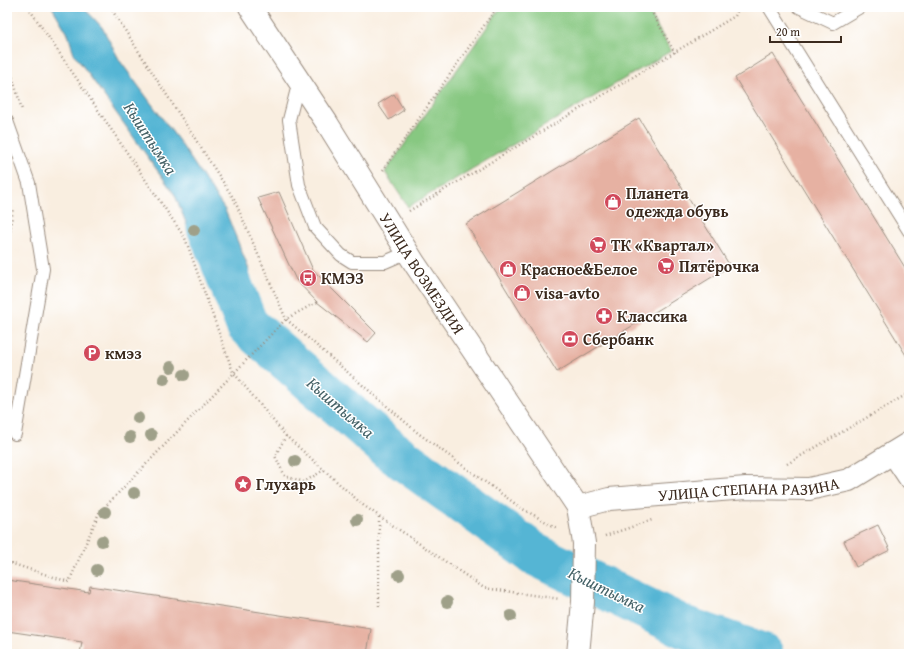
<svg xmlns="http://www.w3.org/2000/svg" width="916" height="661" font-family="'Gentium Book Plus',serif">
	<rect width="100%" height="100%" fill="#fff"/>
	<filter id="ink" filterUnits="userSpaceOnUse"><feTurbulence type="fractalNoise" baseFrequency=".025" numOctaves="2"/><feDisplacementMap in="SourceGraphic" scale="8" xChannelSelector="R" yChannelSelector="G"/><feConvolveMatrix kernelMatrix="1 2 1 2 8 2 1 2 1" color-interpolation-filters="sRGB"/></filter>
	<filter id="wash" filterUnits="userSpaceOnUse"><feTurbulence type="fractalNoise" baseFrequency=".012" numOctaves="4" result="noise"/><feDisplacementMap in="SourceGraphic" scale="16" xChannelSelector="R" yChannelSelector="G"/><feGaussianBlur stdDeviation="0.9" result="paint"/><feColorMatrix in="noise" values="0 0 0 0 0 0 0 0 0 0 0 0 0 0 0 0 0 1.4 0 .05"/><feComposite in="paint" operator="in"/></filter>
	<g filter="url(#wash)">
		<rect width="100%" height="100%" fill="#f9eee0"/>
		<path fill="#87c881" stroke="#617950" d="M 501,7 L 646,7 L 671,51 L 408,207 L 385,172 Z"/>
		<path fill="#55b5d4" stroke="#487079" d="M 52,7 L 83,7 L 102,27 L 120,61 L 179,141 L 225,210 L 250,272 L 216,288 L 205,271 L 175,195 L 74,54 L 68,34 Z"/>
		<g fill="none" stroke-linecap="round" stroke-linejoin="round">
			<path stroke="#55b5d4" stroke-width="43" d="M 208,227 L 247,325 L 389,449 L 536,555 L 684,627 L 762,654"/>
		</g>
		<g id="blocks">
			<path fill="#e6b1a2" d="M 773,54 L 909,274 L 909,360 L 735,78 Z
				M 394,94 L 404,110 L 389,120 L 378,104 Z
				M 639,118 L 730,266 L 557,372 L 466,224 Z
				M 279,192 L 313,270 L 376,333 L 368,342 L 317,302 L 296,280 L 258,198 Z
				M 878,525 L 890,550 L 856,567 L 844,541 Z
				M 7,580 L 89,592 L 90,586 L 371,629 L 367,654 L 80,654 L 82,642 L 7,631 Z"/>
		</g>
	</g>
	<g filter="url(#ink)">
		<use href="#blocks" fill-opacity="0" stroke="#9a8c7f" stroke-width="1"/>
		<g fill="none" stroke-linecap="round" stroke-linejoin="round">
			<g stroke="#9a8c7f" stroke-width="14">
				<path id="service" d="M 769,7 L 909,231
					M 799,7 L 833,23 L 860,7
					M 299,81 L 289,120 L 299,185 L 315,227 L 341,255 L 352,262 L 385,262 L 408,252
					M 7,121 L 29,183 L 43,269 L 15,434"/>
			</g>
			<g stroke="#9a8c7f" stroke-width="24">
				<g id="minor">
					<path id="s1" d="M 250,7 L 327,123 L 415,264 L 578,507 L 584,543 L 583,602 L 578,654"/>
					<path d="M 893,453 L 909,477"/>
					<path id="s2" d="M 578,507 L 609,499 L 746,488 L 809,489 L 849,480 L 909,443"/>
				</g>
			</g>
			<path stroke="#9a8c7f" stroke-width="2.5" stroke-dasharray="1 3" stroke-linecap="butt" d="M 28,7 L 185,238 L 233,372 L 286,436 L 363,505 L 484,588 L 560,599
				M 110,7 L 234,199 L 286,319 L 418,433 L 521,508 L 557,528
				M 649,7 L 675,53
				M 7,58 L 22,110
				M 383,170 L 497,7
				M 409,211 L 735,16 L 739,7
				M 7,259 L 13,208
				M 329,285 L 339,275
				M 286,436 L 275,456 L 285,476 L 304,482 L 324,470
				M 787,464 L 909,393
				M 379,517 L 379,608
				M 605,536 L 652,520
				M 7,562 L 69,582 L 99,513 L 286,319 L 317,302"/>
			<use href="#service" stroke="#fff" stroke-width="12"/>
			<use href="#minor" stroke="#fff" stroke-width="22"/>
		</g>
		<g fill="#9fa089">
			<circle cx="194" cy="230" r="6"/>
			<circle cx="171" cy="367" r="6"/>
			<circle cx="184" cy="375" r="6"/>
			<circle cx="164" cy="379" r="6"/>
			<circle cx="138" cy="418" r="6"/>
			<circle cx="151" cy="435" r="6"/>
			<circle cx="130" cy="437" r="6"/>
			<circle cx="295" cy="461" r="6"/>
			<circle cx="134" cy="493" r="6"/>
			<circle cx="105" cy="512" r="6"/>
			<circle cx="357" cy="520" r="6"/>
			<circle cx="102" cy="541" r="6"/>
			<circle cx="97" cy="570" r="6"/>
			<circle cx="399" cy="575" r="6"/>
			<circle cx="447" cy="602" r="6"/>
			<circle cx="511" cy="616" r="6"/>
		</g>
	</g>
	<defs>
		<g id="shop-disc" transform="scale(0.9)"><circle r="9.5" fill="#d1495b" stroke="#fff"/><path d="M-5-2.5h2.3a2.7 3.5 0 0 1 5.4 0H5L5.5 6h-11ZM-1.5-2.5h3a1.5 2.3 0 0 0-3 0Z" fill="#fff"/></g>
		<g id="supermarket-disc" transform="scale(0.9)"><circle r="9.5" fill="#d1495b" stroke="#fff"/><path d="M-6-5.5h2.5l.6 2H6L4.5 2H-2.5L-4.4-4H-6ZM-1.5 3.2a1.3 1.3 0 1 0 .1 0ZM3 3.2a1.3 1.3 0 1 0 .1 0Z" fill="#fff"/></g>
		<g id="bus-disc" transform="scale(0.9)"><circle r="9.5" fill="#d1495b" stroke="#fff"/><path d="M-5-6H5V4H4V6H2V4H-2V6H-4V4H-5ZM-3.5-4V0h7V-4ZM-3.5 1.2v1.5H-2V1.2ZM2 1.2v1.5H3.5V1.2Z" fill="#fff"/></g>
		<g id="pharmacy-disc" transform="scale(0.9)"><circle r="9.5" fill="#d1495b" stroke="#fff"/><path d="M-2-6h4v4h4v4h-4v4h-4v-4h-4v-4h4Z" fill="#fff"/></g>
		<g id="bank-disc" transform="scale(0.9)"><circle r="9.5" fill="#d1495b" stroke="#fff"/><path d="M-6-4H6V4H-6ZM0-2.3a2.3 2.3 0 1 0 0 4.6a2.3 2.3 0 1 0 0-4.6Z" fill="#fff"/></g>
		<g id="parking-disc" transform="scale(0.9)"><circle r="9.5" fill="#d1495b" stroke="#fff"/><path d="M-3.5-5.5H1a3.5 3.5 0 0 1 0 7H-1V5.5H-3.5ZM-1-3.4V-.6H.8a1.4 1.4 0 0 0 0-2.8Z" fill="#fff"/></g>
		<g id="sight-disc" transform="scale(0.9)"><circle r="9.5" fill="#d1495b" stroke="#fff"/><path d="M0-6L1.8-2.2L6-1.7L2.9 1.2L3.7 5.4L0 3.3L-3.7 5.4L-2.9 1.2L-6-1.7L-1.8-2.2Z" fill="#fff"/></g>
	</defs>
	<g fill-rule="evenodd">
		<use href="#shop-disc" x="613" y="202"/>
		<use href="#supermarket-disc" x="598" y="245"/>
		<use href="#supermarket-disc" x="666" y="266"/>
		<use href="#shop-disc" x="508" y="269"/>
		<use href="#bus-disc" x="308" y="278"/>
		<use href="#shop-disc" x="522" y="293"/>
		<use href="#pharmacy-disc" x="604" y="316"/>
		<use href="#bank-disc" x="570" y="339"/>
		<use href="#parking-disc" x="92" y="353"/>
		<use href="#sight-disc" x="243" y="484"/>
	</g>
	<g text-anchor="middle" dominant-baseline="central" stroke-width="3" stroke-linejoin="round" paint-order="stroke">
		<g font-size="16" font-weight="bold" fill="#3b2a1e" stroke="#fff" text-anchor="start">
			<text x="626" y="193">Планета<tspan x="626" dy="18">одежда обувь</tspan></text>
			<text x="611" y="245">ТК «Квартал»</text>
			<text x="679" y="266">Пятёрочка</text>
			<text x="521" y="269">Красное&amp;Белое</text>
			<text x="321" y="278">КМЭЗ</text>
			<text x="535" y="293">visa-avto</text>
			<text x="617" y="316">Классика</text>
			<text x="583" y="339">Сбербанк</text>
			<text x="105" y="353">кмэз</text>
			<text x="256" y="484">Глухарь</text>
		</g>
		<g font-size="16" fill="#3b2a1e" stroke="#fff">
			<text stroke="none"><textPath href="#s1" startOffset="317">УЛИЦА ВОЗМЕЗДИЯ</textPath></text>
			<text stroke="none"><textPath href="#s2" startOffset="172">УЛИЦА СТЕПАНА РАЗИНА</textPath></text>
		</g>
		<g font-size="17" font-style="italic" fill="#456267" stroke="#fff">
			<text transform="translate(151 138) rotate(57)">Кыштымка</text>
			<text transform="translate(341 407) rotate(41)">Кыштымка</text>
			<text transform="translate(607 589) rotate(26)">Кыштымка</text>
		</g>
	</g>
	<rect width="916" height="661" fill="none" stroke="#fff" stroke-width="24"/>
	<path d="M770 36v6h71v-6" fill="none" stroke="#3b2a1e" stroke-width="2"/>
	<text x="776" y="36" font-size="12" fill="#3b2a1e" stroke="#ffffff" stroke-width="3" paint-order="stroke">20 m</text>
</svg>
